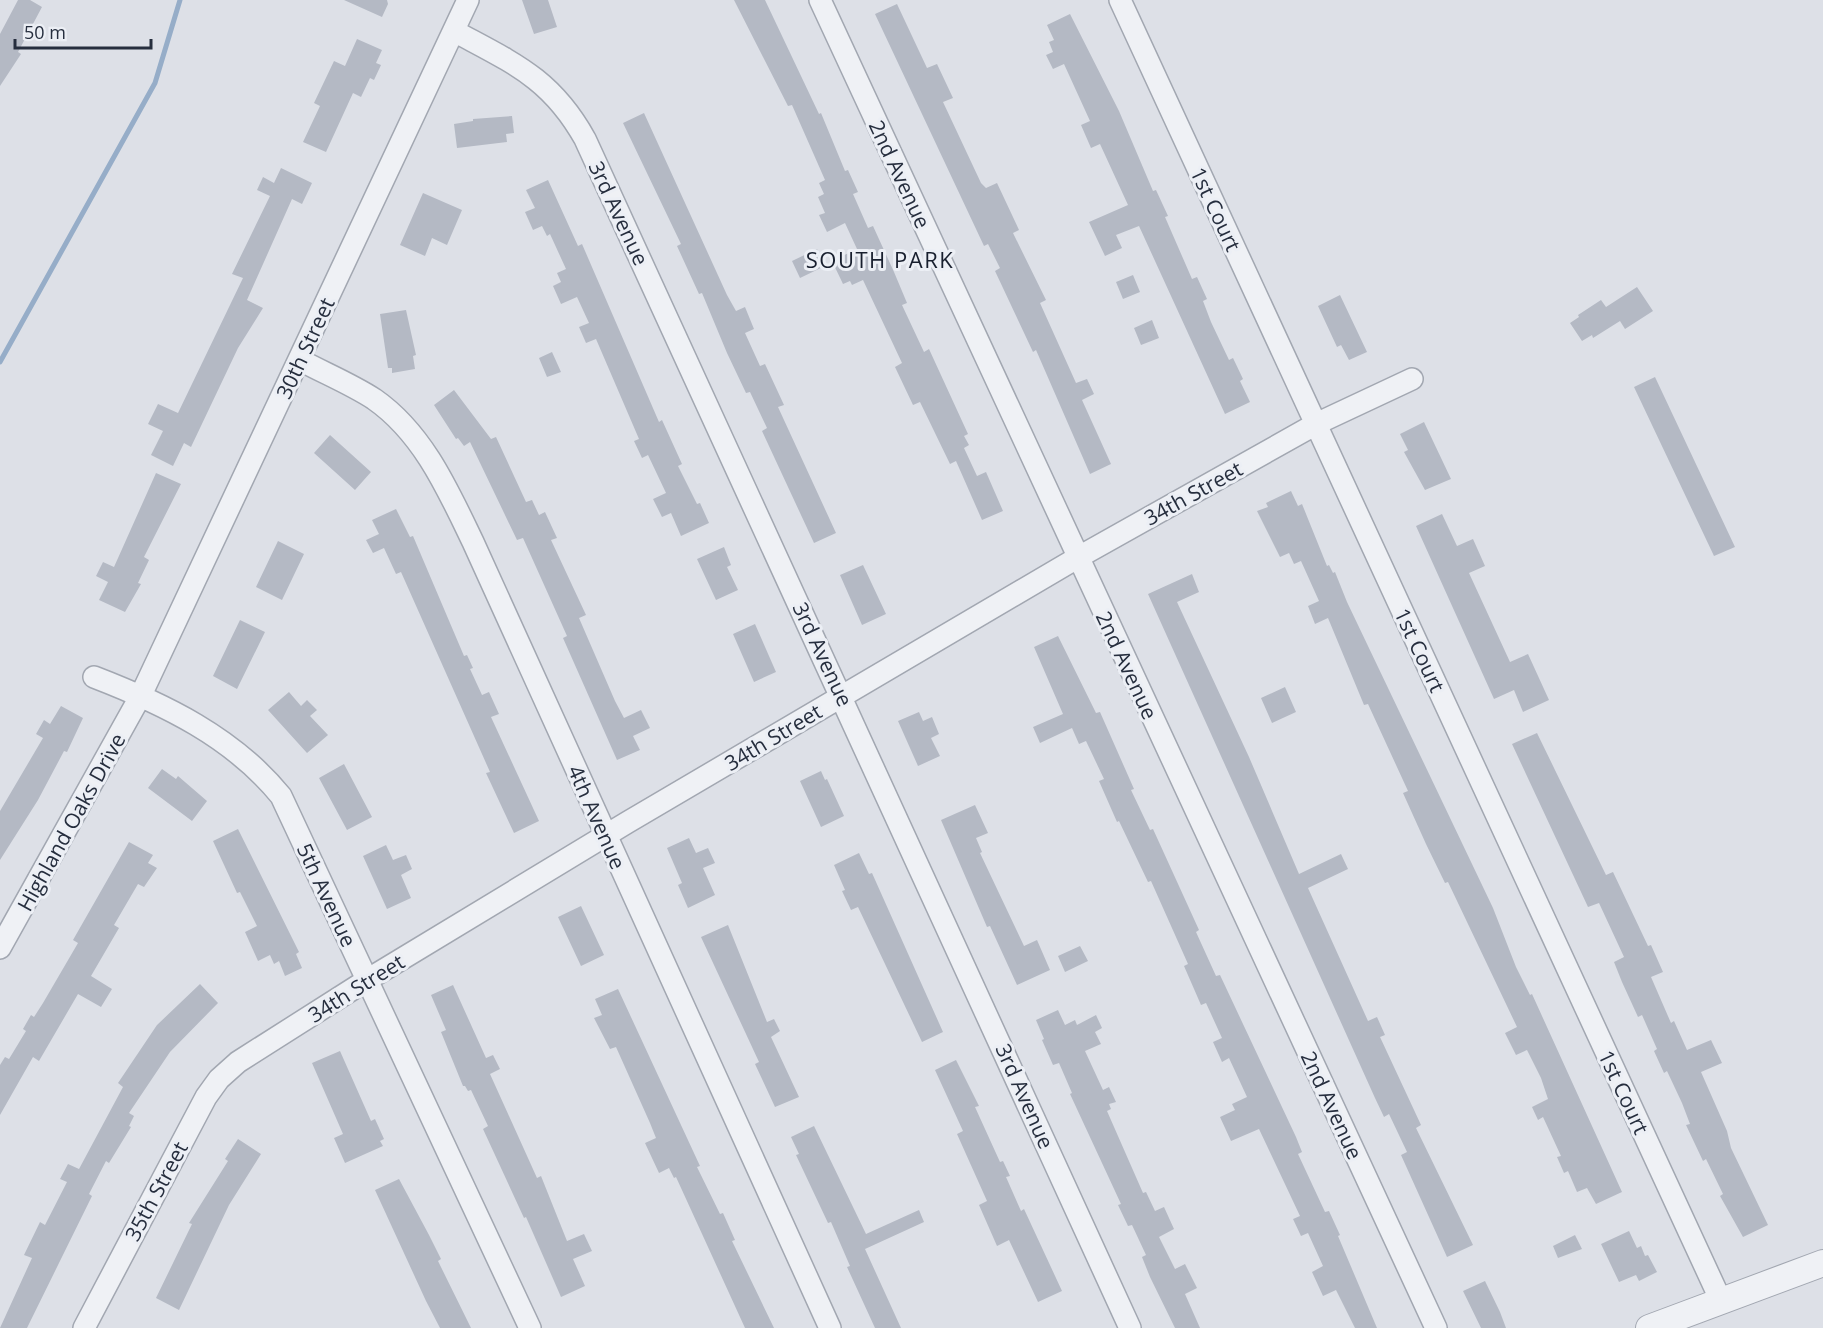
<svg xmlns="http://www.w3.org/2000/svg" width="1823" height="1328" font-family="'Open Sans',sans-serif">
	<rect width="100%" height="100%" fill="#dde0e7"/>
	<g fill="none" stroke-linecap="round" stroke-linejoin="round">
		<path stroke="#96adc8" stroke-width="5" d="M 0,362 L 155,83 L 180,0"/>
	</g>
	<path fill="#b4b9c4" d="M 18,0 L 30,0 L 42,7 L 18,52 L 21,54 L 0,86 L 0,34 Z
		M 344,0 L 387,0 L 388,4 L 382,17 Z
		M 522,0 L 548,0 L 557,27 L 534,34 Z
		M 734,0 L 765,0 L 819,114 L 821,113 L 845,171 L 848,170 L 858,192 L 853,194 L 868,228 L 873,226 L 894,272 L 907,303 L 902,305 L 924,352 L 929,349 L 968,434 L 964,436 L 969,445 L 964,448 L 977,476 L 986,472 L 1003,511 L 982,520 L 956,461 L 950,464 L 920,402 L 913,405 L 895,367 L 902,363 L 863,280 L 852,285 L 850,281 L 843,284 L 832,261 L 857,249 L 845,223 L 827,232 L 819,215 L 825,213 L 818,197 L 824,194 L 819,183 L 825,180 L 792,105 L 788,106 Z
		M 897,4 L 927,68 L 937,64 L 953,98 L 943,102 L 981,183 L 986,188 L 997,183 L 1019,230 L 1013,233 L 1046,300 L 1040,303 L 1076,383 L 1087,379 L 1094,394 L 1082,400 L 1111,464 L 1090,474 L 1036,350 L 1033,352 L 995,271 L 1000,268 L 988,244 L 984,246 L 875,14 Z
		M 1070,14 L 1119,111 L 1153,191 L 1156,190 L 1168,216 L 1165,217 L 1192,279 L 1197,277 L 1207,299 L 1203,301 L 1211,322 L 1229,360 L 1233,358 L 1243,379 L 1240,381 L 1250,402 L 1225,414 L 1139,226 L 1116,235 L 1122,248 L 1105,256 L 1089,222 L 1128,205 L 1100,144 L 1091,148 L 1081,125 L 1090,121 L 1064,64 L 1053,69 L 1046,55 L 1053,52 L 1049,42 L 1054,40 L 1047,25 Z
		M 357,39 L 382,50 L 376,63 L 381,65 L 374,80 L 370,78 L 361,97 L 353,93 L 326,152 L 303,142 L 320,106 L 314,103 L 334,61 L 345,66 Z
		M 644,113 L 727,295 L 736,311 L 745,307 L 754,329 L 745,333 L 760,366 L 765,364 L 784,405 L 778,407 L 836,533 L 814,543 L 762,431 L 767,428 L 750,392 L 746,393 L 727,353 L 702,293 L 699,294 L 677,246 L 681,244 L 623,123 Z
		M 512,116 L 514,133 L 506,134 L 507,142 L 457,148 L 454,124 L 473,121 L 473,119 Z
		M 281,168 L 312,183 L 302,204 L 292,199 L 247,300 L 263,308 L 238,348 L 191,447 L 184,443 L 173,466 L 151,455 L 163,431 L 148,424 L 158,404 L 178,413 L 243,278 L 232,274 L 270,196 L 257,190 L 263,177 L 274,183 Z
		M 548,180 L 578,246 L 582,244 L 659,422 L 662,420 L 682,464 L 678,466 L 697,504 L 700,503 L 709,523 L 681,536 L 671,513 L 662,517 L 653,499 L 666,493 L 648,455 L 642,458 L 634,441 L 639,439 L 596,339 L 586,343 L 579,327 L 589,323 L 577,297 L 561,304 L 553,286 L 561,282 L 557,273 L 566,269 L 550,234 L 547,236 L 542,226 L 533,230 L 525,212 L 535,208 L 526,190 Z
		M 423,193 L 462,210 L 447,245 L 432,238 L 425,256 L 400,245 Z
		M 817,249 L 825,266 L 800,278 L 792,261 Z
		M 1133,275 L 1140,292 L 1123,299 L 1116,282 Z
		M 1637,287 L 1653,311 L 1625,329 L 1620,321 L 1593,338 L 1592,335 L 1582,341 L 1570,323 L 1579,317 L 1578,315 L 1601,300 L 1606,307 Z
		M 1340,295 L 1367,352 L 1349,360 L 1341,345 L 1337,347 L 1318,306 Z
		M 406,310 L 416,355 L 413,356 L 415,369 L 392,373 L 392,368 L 388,368 L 380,314 Z
		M 1152,320 L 1159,338 L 1141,345 L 1134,328 Z
		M 552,352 L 561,372 L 547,377 L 539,358 Z
		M 1655,377 L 1735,547 L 1714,556 L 1634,387 Z
		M 454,390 L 491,439 L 496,437 L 526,502 L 532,500 L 539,515 L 545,512 L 557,538 L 551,540 L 586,615 L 579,618 L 615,701 L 624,718 L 641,710 L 650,728 L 633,736 L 640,750 L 617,760 L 563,638 L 567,636 L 523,538 L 517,540 L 470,442 L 464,446 L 458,438 L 456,439 L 434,405 Z
		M 1424,422 L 1451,479 L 1425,490 L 1404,452 L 1408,450 L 1400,434 Z
		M 330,435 L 371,472 L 355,490 L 314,453 Z
		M 156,473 L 181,484 L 144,557 L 149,560 L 138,583 L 141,584 L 125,612 L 99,600 L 108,582 L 96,576 L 103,562 L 114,567 Z
		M 1291,491 L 1298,506 L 1302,504 L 1327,566 L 1329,565 L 1333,573 L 1335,572 L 1347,602 L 1493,908 L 1516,967 L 1530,995 L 1532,994 L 1622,1192 L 1596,1204 L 1587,1188 L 1577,1192 L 1568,1171 L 1564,1173 L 1557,1157 L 1561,1156 L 1543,1117 L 1538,1120 L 1532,1107 L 1548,1099 L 1541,1078 L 1527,1050 L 1516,1055 L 1505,1033 L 1517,1027 L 1448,882 L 1445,883 L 1426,844 L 1403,793 L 1408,791 L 1368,704 L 1364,705 L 1328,618 L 1315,624 L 1308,606 L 1319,601 L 1301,561 L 1294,564 L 1289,553 L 1280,557 L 1257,511 L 1268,507 L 1266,503 Z
		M 396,509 L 410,537 L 413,536 L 464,656 L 467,655 L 473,668 L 470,669 L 482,695 L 489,692 L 499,714 L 491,717 L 539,821 L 514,833 L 486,773 L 490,772 L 401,572 L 396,574 L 384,548 L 373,553 L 366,540 L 379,534 L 372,520 Z
		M 1442,514 L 1457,546 L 1473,539 L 1485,566 L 1469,573 L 1510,662 L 1528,654 L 1549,700 L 1523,712 L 1514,690 L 1494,699 L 1416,526 Z
		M 278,541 L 304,554 L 282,600 L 256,587 Z
		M 724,547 L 731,565 L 727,567 L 738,590 L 716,600 L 697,559 Z
		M 863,565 L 886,614 L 862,625 L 840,575 Z
		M 1192,574 L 1199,592 L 1177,602 L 1249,757 L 1299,874 L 1341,854 L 1348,869 L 1308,888 L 1368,1021 L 1377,1017 L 1385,1035 L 1380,1037 L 1421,1125 L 1416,1128 L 1473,1245 L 1447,1257 L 1401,1155 L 1407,1152 L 1389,1114 L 1384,1117 L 1375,1098 L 1148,594 Z
		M 240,620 L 265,632 L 237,689 L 213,676 Z
		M 755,624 L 776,672 L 754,682 L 733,634 Z
		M 1058,636 L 1096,713 L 1100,712 L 1134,789 L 1131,790 L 1150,830 L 1153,829 L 1199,930 L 1196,932 L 1216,976 L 1220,975 L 1296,1137 L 1302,1152 L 1298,1154 L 1325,1212 L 1329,1211 L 1340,1235 L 1338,1236 L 1377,1328 L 1355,1328 L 1336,1290 L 1323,1296 L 1312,1272 L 1323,1266 L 1308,1233 L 1301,1236 L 1293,1219 L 1300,1216 L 1259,1129 L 1231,1141 L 1220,1117 L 1235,1110 L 1232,1104 L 1247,1097 L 1229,1058 L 1222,1062 L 1213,1042 L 1222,1038 L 1206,1003 L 1201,1005 L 1184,966 L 1188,964 L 1151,881 L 1148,882 L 1119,821 L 1117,822 L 1099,781 L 1104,779 L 1086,741 L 1079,744 L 1072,728 L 1040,743 L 1033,727 L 1063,714 L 1034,647 Z
		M 1285,687 L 1296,712 L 1272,723 L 1261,698 Z
		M 289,692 L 301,706 L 307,700 L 317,710 L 310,716 L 328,735 L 307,753 L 268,710 Z
		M 61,706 L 83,718 L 67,752 L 64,751 L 38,800 L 0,860 L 0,811 L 43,738 L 36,734 L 44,720 L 50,724 Z
		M 919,712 L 923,721 L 932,717 L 939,734 L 931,738 L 940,756 L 918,766 L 898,721 Z
		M 1537,733 L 1606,875 L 1613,872 L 1648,946 L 1651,945 L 1663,972 L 1651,977 L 1671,1023 L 1674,1021 L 1687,1050 L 1711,1040 L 1722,1063 L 1701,1072 L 1727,1131 L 1731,1148 L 1768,1225 L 1743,1237 L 1720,1196 L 1723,1194 L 1706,1159 L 1703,1161 L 1686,1125 L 1690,1124 L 1682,1103 L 1667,1071 L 1664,1073 L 1654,1051 L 1657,1049 L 1642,1015 L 1638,1017 L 1622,982 L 1614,962 L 1624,957 L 1599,903 L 1588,907 L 1512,744 Z
		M 344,764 L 372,817 L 347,830 L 319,778 Z
		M 162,769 L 176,779 L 178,776 L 207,801 L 192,821 L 148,788 Z
		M 821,771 L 825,780 L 827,779 L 844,816 L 821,827 L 800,781 Z
		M 975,805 L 988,833 L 976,838 L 982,852 L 980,853 L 1024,946 L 1037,940 L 1050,970 L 1017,985 L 990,926 L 987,927 L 941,820 Z
		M 238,829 L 299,952 L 296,954 L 302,968 L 285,976 L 279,961 L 274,964 L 270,955 L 258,961 L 245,932 L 257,926 L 240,892 L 237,893 L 213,841 Z
		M 689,838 L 696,853 L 708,848 L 715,863 L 703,868 L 715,895 L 688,908 L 678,885 L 682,883 L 667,848 Z
		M 129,842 L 153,855 L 148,863 L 157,868 L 144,887 L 138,884 L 114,925 L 119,928 L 91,976 L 112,989 L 101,1007 L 78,994 L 39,1061 L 33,1057 L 0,1115 L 0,1065 L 5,1057 L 9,1059 L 26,1031 L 23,1029 L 31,1015 L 34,1017 L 43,1003 L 78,943 L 73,940 Z
		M 386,845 L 393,860 L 406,855 L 412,869 L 401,875 L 411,898 L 387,909 L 363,856 Z
		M 859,853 L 869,874 L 872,873 L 943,1032 L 922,1042 L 858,907 L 851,910 L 842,891 L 845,890 L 834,865 Z
		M 581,906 L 604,955 L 581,966 L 558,917 Z
		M 728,925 L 767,1022 L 774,1019 L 780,1031 L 771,1037 L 799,1097 L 775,1107 L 755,1064 L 759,1062 L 701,937 Z
		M 1080,946 L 1088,961 L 1065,972 L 1058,956 Z
		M 200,984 L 218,1003 L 170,1052 L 129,1113 L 134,1116 L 129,1126 L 131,1127 L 109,1163 L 106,1161 L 89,1194 L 92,1196 L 27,1328 L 0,1328 L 32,1258 L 24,1255 L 40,1222 L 45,1225 L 67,1182 L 60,1179 L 68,1164 L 79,1169 L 123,1087 L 118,1083 L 157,1025 Z
		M 453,985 L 486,1058 L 493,1055 L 500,1069 L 490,1074 L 537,1178 L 541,1176 L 567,1241 L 584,1234 L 592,1251 L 573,1259 L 585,1286 L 561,1297 L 526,1217 L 524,1218 L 483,1129 L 488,1126 L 471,1090 L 468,1091 L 465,1086 L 463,1086 L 441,1032 L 446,1030 L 431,995 Z
		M 618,989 L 700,1166 L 697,1167 L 720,1214 L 723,1213 L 735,1240 L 732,1241 L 774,1328 L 745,1328 L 676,1177 L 674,1178 L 669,1168 L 659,1173 L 645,1143 L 656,1138 L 650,1123 L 616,1047 L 610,1049 L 594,1018 L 602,1015 L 595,999 Z
		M 1058,1010 L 1065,1025 L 1075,1020 L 1077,1025 L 1096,1015 L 1102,1028 L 1095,1032 L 1101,1044 L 1085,1051 L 1103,1090 L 1109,1087 L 1116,1102 L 1109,1104 L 1111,1109 L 1107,1111 L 1143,1193 L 1146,1192 L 1155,1211 L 1164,1207 L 1174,1229 L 1159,1237 L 1175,1269 L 1185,1264 L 1197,1288 L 1185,1294 L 1200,1328 L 1175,1328 L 1150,1277 L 1142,1257 L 1146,1255 L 1132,1225 L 1128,1226 L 1118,1205 L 1121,1204 L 1070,1094 L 1072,1093 L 1059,1063 L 1053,1065 L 1042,1040 L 1044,1039 L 1036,1020 Z
		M 340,1051 L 371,1121 L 375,1119 L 384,1139 L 380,1141 L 383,1146 L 345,1163 L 334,1138 L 343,1134 L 312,1063 Z
		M 956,1060 L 979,1106 L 975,1107 L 1000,1162 L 1003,1161 L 1010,1176 L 1006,1177 L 1021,1211 L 1024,1209 L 1062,1291 L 1038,1302 L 1009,1240 L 997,1246 L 979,1205 L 987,1201 L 957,1134 L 963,1131 L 935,1070 Z
		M 814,1126 L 866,1234 L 919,1210 L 924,1222 L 865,1249 L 901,1328 L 875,1328 L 847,1267 L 850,1266 L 831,1222 L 828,1223 L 796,1155 L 799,1154 L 791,1137 Z
		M 238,1139 L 261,1154 L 229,1205 L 179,1310 L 156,1298 L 192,1224 L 189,1223 L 228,1161 L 225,1159 Z
		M 399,1179 L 429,1235 L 441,1259 L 438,1261 L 471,1328 L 440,1328 L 426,1301 L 375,1190 Z
		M 1629,1231 L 1637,1248 L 1641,1246 L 1645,1256 L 1648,1255 L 1657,1272 L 1639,1281 L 1636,1275 L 1619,1282 L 1601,1244 Z
		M 1575,1235 L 1582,1249 L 1558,1258 L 1553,1246 Z
		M 1485,1281 L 1500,1312 L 1506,1328 L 1481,1328 L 1463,1291 Z"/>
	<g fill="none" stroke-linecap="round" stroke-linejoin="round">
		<g stroke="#a2a7b1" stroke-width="24">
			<path id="minor" d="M 820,0 L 1436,1328
				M 1120,0 L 1721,1301
				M 454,31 C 513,63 551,78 585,139 L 1130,1328
				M 300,360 C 324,373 351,384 374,399 C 423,433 448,490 473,542 L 830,1328
				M 94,677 C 164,704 233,737 281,796 L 530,1328
				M 0,948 L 141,695 L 468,0
				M 84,1328 L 206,1097 L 219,1079 L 238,1062 L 367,980 L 628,822 L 1077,558 L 1316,424 L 1412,379"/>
		</g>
		<g stroke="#a2a7b1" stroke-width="28">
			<path id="tertiary" d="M 1649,1328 L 1823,1263"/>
		</g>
		<use href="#minor" stroke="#eff1f5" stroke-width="21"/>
		<use href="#tertiary" stroke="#eff1f5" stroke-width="26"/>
	</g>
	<g text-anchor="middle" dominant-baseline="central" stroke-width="6" stroke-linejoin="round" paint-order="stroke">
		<g font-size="21" fill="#262e3e" stroke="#eceff5">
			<text transform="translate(900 174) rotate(65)">2nd Avenue</text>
			<text transform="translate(1216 209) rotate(65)">1st Court</text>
			<text transform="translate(619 213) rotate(65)">3rd Avenue</text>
			<text transform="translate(305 348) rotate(-65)">30th Street</text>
			<text transform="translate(1193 493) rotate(-29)">34th Street</text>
			<text transform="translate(1420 650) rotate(65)">1st Court</text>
			<text transform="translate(823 654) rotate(65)">3rd Avenue</text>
			<text transform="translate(1127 665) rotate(65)">2nd Avenue</text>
			<text transform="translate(773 737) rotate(-31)">34th Street</text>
			<text transform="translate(597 817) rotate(66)">4th Avenue</text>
			<text transform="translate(71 822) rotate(-61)">Highland Oaks Drive</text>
			<text transform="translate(327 895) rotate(65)">5th Avenue</text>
			<text transform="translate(356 988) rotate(-32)">34th Street</text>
			<text transform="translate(1624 1092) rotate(65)">1st Court</text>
			<text transform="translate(1025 1096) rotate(66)">3rd Avenue</text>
			<text transform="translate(1332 1105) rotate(65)">2nd Avenue</text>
			<text transform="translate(156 1191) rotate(-62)">35th Street</text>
		</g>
		<g font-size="22" letter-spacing="1.5" fill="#181f2e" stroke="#eceff5">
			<text x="880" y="259">SOUTH PARK</text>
		</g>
	</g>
	<path d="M15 39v9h136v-9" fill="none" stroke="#262e3e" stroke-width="3"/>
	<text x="24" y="39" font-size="18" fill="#262e3e" stroke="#eceff5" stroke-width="4.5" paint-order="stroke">50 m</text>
</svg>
